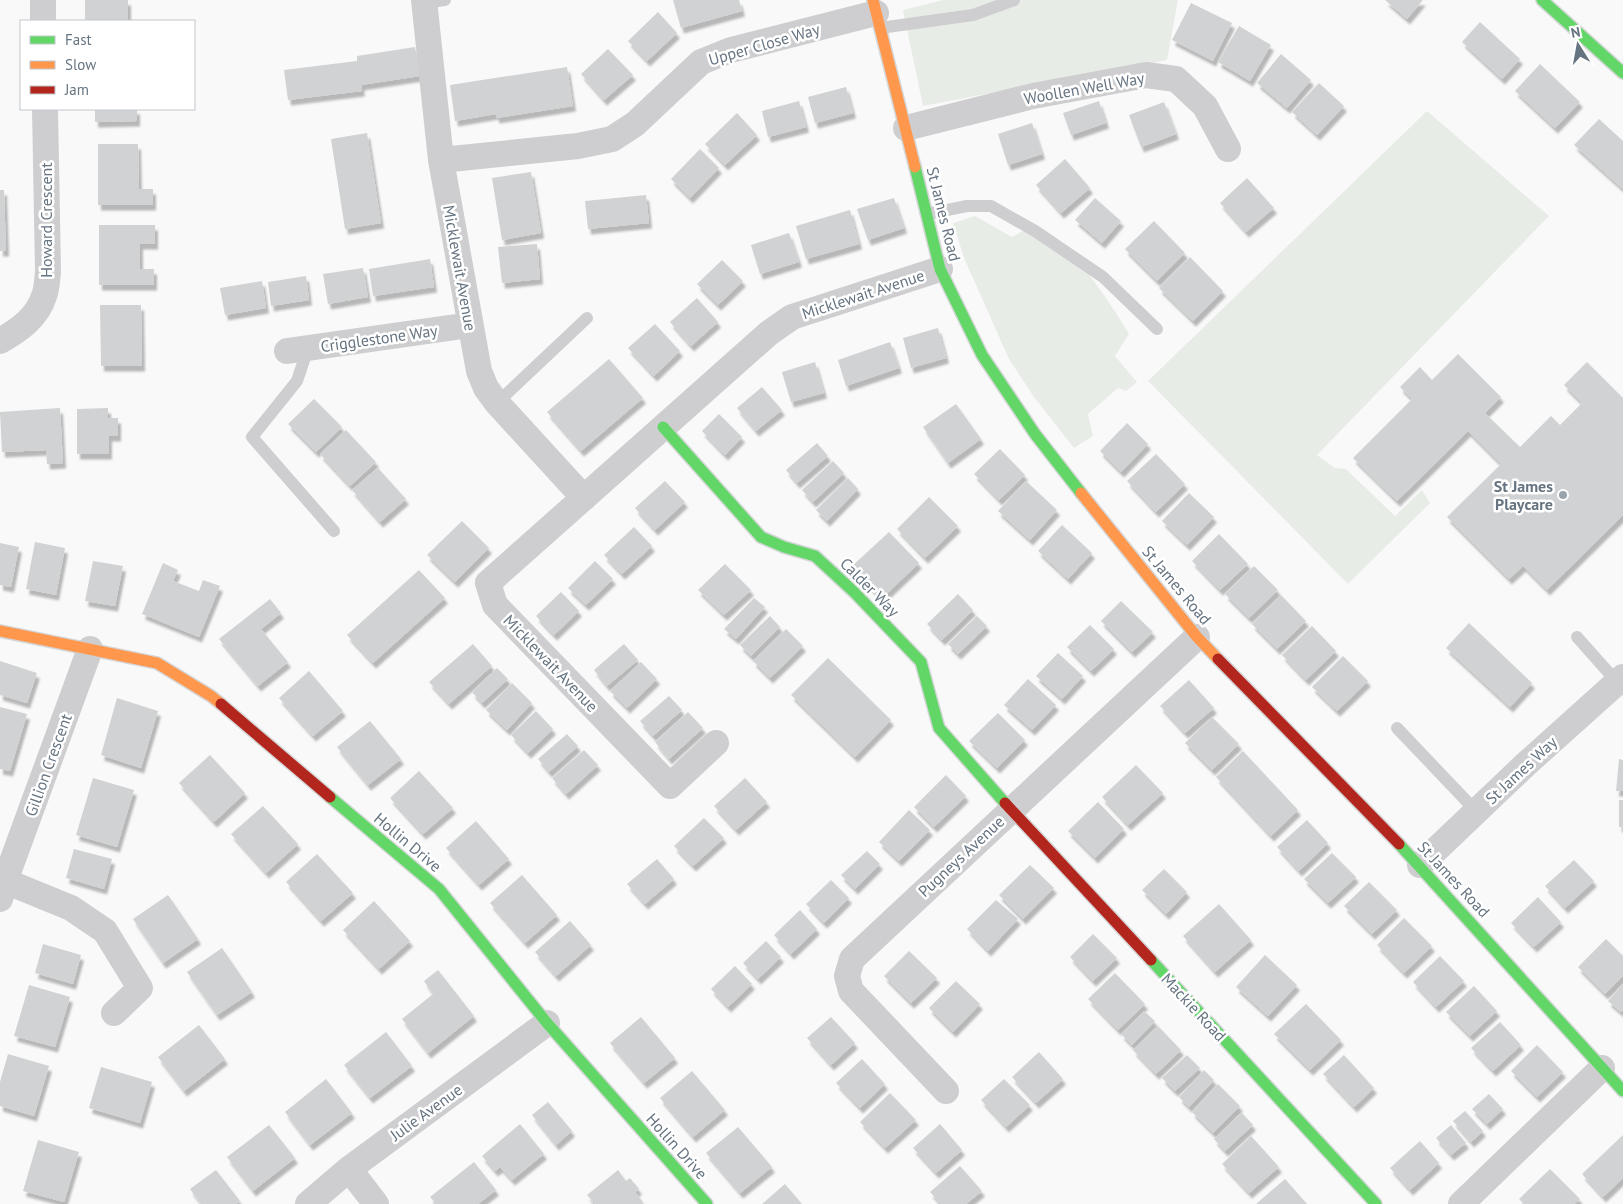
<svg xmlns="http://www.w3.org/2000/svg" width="1623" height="1204" font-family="'PT Sans',sans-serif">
	<defs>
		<filter id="shadow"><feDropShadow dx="3" dy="5.5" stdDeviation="1" flood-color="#0004"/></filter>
	</defs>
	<rect width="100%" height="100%" fill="#f9f9f9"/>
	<path fill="#e8ece7" d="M 943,0 L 1178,0 L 1167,60 L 923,106 L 903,10 Z
		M 1427,111 L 1549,216 L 1317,455 L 1335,468 L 1346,469 L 1395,516 L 1422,490 L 1430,503 L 1348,584 L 1148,381 Z
		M 975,216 L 1012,237 L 1036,224 C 1043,229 1052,234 1058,240 C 1086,268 1109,300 1129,334 L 1115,356 L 1137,382 L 1126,391 L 1118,388 L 1088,414 L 1093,436 L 1074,448 L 1034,397 L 1009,359 L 964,258 L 953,223 Z"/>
	<path fill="#d0d2d3" filter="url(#shadow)" d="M 85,0 L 128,0 L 128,21 L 85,21 Z
		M 673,0 L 739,0 L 742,11 L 681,28 Z
		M 1385,0 L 1423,0 L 1407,19 Z
		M 1191,3 L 1232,23 L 1213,61 L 1172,40 Z
		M 658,12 L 677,33 L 647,61 L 628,41 Z
		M 1480,22 L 1520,59 L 1502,79 L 1462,42 Z
		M 1239,26 L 1271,45 L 1250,81 L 1218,62 Z
		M 415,47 L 420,76 L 361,85 L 362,91 L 288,100 L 284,70 L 357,61 L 357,56 Z
		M 608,49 L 633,75 L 604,100 L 581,74 Z
		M 1281,54 L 1311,80 L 1287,108 L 1257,83 Z
		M 1540,64 L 1580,102 L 1555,128 L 1515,91 Z
		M 567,67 L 573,106 L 496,118 L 496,114 L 455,121 L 450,85 Z
		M 1319,83 L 1344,106 L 1317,135 L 1292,112 Z
		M 846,87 L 853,113 L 815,123 L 808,97 Z
		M 799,101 L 806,127 L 768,137 L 762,111 Z
		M 1099,101 L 1106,123 L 1071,135 L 1063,113 Z
		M 1164,102 L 1176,134 L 1141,147 L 1129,115 Z
		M 95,109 L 137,109 L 137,121 L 95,122 Z
		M 737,113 L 757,135 L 725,165 L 705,144 Z
		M 1599,119 L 1623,141 L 1623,189 L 1574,145 Z
		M 1032,123 L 1042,154 L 1008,165 L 998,134 Z
		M 367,133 L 381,223 L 345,229 L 331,139 Z
		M 98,144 L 138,144 L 139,189 L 153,189 L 153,205 L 98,205 Z
		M 700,149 L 719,168 L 690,198 L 671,179 Z
		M 1065,159 L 1090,188 L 1061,213 L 1036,185 Z
		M 531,172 L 541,233 L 502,240 L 492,178 Z
		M 1247,178 L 1274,208 L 1246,232 L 1220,203 Z
		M 0,190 L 4,190 L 6,251 L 0,251 Z
		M 646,195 L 649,223 L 588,229 L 585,201 Z
		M 894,198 L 904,228 L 868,240 L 857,209 Z
		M 1095,198 L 1121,221 L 1102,243 L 1075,220 Z
		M 850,210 L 859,244 L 806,259 L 796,226 Z
		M 1154,221 L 1185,253 L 1157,281 L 1125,249 Z
		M 99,225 L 155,225 L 155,244 L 140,244 L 140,269 L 154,269 L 154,285 L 99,285 Z
		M 789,233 L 799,262 L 760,274 L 751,245 Z
		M 537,244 L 540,279 L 502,283 L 498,247 Z
		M 1190,257 L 1223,291 L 1193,321 L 1159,288 Z
		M 430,259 L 434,287 L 373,296 L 369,269 Z
		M 722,260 L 743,281 L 718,305 L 697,284 Z
		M 363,268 L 368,297 L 328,304 L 323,274 Z
		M 306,276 L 309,300 L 271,306 L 268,282 Z
		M 262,281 L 266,308 L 225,315 L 220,288 Z
		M 697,298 L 718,322 L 691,346 L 670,322 Z
		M 100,305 L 141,305 L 142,366 L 101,366 Z
		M 655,324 L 680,351 L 654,376 L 628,348 Z
		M 938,328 L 946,358 L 911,368 L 903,338 Z
		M 890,342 L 899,368 L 846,386 L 838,360 Z
		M 1458,354 L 1501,397 L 1485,413 L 1520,447 L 1551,416 L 1560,425 L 1582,403 L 1564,385 L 1587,362 L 1623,398 L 1623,515 L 1547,590 L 1523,566 L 1509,579 L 1447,517 L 1501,464 L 1468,431 L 1397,501 L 1353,458 L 1412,399 L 1400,387 L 1420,367 L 1432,380 Z
		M 609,359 L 643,398 L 581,451 L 547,412 Z
		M 815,362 L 824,393 L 791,402 L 782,372 Z
		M 762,387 L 782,410 L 756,431 L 737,408 Z
		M 314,399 L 342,427 L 316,452 L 288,424 Z
		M 956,404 L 981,439 L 948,463 L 923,427 Z
		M 60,408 L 63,463 L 47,464 L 46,450 L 2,452 L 0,412 Z
		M 108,408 L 108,418 L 118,418 L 118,436 L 109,436 L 109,454 L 77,454 L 77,409 Z
		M 719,414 L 742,437 L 725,455 L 702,431 Z
		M 1127,423 L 1148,444 L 1121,472 L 1100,451 Z
		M 346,430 L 376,462 L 350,486 L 320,454 Z
		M 817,443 L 828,456 L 797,483 L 786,470 Z
		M 1000,449 L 1025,475 L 999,500 L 974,474 Z
		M 1156,454 L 1185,484 L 1156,512 L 1127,481 Z
		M 833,461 L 844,473 L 813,502 L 802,490 Z
		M 378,468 L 406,499 L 380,522 L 352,490 Z
		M 848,478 L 858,489 L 827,521 L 816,510 Z
		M 665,481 L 685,502 L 655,530 L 635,508 Z
		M 1026,481 L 1057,510 L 1030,540 L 998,511 Z
		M 1189,493 L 1214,517 L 1187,545 L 1162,521 Z
		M 929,497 L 958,526 L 925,558 L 897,529 Z
		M 462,521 L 489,548 L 455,582 L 427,555 Z
		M 1062,525 L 1092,553 L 1068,579 L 1038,551 Z
		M 634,527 L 652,546 L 622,574 L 604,555 Z
		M 889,532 L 919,563 L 881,599 L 851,567 Z
		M 1219,534 L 1248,564 L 1220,590 L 1192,561 Z
		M 35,542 L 65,548 L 56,595 L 26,589 Z
		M 0,543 L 19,547 L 11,587 L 0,585 Z
		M 93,561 L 123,566 L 115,606 L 85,601 Z
		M 595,561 L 613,579 L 586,605 L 568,588 Z
		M 163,563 L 178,570 L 173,581 L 199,591 L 203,580 L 220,586 L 199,637 L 142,614 Z
		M 725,564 L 751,590 L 724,615 L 698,590 Z
		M 1254,566 L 1278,590 L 1249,618 L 1225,594 Z
		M 419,570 L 445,598 L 373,663 L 347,635 Z
		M 561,592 L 579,611 L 554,635 L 536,616 Z
		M 958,594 L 973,610 L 942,640 L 927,624 Z
		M 1281,595 L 1306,621 L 1277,649 L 1252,624 Z
		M 754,598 L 765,607 L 736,639 L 724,629 Z
		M 270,599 L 281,613 L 261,629 L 288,662 L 258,686 L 219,639 Z
		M 1121,601 L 1153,632 L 1132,652 L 1101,621 Z
		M 770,616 L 780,627 L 751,656 L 740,645 Z
		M 977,616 L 987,626 L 958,654 L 948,644 Z
		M 1469,623 L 1532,683 L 1510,707 L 1446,648 Z
		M 1090,625 L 1114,649 L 1091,671 L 1067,647 Z
		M 1312,626 L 1336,651 L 1306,680 L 1282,655 Z
		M 786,629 L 803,646 L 770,678 L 753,661 Z
		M 473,644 L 492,666 L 449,704 L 429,682 Z
		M 624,644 L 638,660 L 607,686 L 594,670 Z
		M 1058,653 L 1083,676 L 1062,699 L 1036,676 Z
		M 1343,656 L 1368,681 L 1337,711 L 1312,687 Z
		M 828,658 L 891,720 L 855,757 L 791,695 Z
		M 0,661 L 37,673 L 27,703 L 0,695 Z
		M 641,662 L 657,679 L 627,708 L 610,691 Z
		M 497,668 L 508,679 L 482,703 L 472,692 Z
		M 309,671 L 343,711 L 313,736 L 279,698 Z
		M 1028,679 L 1056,705 L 1032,730 L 1004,705 Z
		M 1189,680 L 1214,708 L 1185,733 L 1160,706 Z
		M 512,683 L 532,703 L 507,730 L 486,710 Z
		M 669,696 L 682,710 L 653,736 L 640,721 Z
		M 117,698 L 158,711 L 141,768 L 101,755 Z
		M 0,707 L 27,714 L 10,771 L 0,769 Z
		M 536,711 L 553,729 L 528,753 L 511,735 Z
		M 688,712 L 703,728 L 669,759 L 655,742 Z
		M 998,713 L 1025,740 L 997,768 L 969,741 Z
		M 1212,717 L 1239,744 L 1212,770 L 1185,743 Z
		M 370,721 L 401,759 L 368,785 L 337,747 Z
		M 567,734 L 578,746 L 549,772 L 538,759 Z
		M 584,750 L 598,765 L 566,794 L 552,778 Z
		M 1243,751 L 1298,810 L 1271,836 L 1216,777 Z
		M 210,755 L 245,793 L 214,822 L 179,783 Z
		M 1619,759 L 1623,760 L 1623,791 L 1616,791 Z
		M 1136,765 L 1163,793 L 1128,825 L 1102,797 Z
		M 419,771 L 453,808 L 423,834 L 390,798 Z
		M 946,775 L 966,796 L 934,827 L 914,807 Z
		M 93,778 L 134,790 L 117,847 L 76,835 Z
		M 745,778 L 767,802 L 736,830 L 714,806 Z
		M 1619,800 L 1623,800 L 1623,827 L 1619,827 Z
		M 1098,802 L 1124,829 L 1095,858 L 1068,831 Z
		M 263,806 L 298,844 L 266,873 L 231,834 Z
		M 909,810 L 930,830 L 899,861 L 879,842 Z
		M 704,818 L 724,838 L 693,866 L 674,846 Z
		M 1307,820 L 1328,843 L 1299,871 L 1277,847 Z
		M 476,821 L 509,859 L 479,885 L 446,848 Z
		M 74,849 L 112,859 L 104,889 L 66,878 Z
		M 867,851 L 880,864 L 855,889 L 841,875 Z
		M 1332,853 L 1356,877 L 1328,903 L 1304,879 Z
		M 317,854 L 353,893 L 321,921 L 286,882 Z
		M 657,859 L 674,879 L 645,904 L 627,884 Z
		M 1574,860 L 1594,881 L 1565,908 L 1545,886 Z
		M 1030,865 L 1054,888 L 1023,919 L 999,895 Z
		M 1164,869 L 1187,892 L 1166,914 L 1142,890 Z
		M 522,875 L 557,915 L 525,943 L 490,903 Z
		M 831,880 L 849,898 L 824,923 L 806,904 Z
		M 1369,882 L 1397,910 L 1372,934 L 1344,906 Z
		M 168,895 L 198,939 L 163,963 L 133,919 Z
		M 1538,897 L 1561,922 L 1534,947 L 1511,923 Z
		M 996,900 L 1018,919 L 988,951 L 967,929 Z
		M 374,901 L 410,941 L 379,969 L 343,930 Z
		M 1219,904 L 1251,940 L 1215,972 L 1183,936 Z
		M 800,910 L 817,929 L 791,954 L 774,935 Z
		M 1404,918 L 1432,946 L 1404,973 L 1377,945 Z
		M 570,921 L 591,945 L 556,976 L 535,952 Z
		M 1093,934 L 1117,958 L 1093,981 L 1070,957 Z
		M 1606,939 L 1623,956 L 1623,976 L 1605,994 L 1578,967 Z
		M 766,941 L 781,957 L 758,979 L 743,963 Z
		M 43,944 L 81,955 L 73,984 L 35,973 Z
		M 222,948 L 252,992 L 217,1015 L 187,972 Z
		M 909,951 L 937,978 L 911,1003 L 884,976 Z
		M 1265,955 L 1297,985 L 1268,1016 L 1236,987 Z
		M 1440,956 L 1464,981 L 1436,1007 L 1413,982 Z
		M 735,966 L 752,984 L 728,1007 L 711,989 Z
		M 438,970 L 474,1016 L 428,1053 L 402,1019 L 433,994 L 424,981 Z
		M 1115,973 L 1145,1004 L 1118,1030 L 1088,999 Z
		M 956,981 L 980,1004 L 953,1032 L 929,1008 Z
		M 1623,984 L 1623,1010 L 1621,1012 L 1608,1001 Z
		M 29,985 L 70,997 L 55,1047 L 14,1036 Z
		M 1474,986 L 1497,1011 L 1470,1036 L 1446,1012 Z
		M 1306,1004 L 1341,1040 L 1310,1070 L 1274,1034 Z
		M 1144,1011 L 1155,1021 L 1132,1045 L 1121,1034 Z
		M 641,1017 L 675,1058 L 644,1083 L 610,1043 Z
		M 831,1017 L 855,1043 L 831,1065 L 807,1038 Z
		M 1500,1022 L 1521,1045 L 1493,1071 L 1471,1048 Z
		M 199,1025 L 225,1059 L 184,1091 L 158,1057 Z
		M 1158,1026 L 1181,1050 L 1156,1074 L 1133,1050 Z
		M 386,1032 L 412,1066 L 370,1098 L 344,1065 Z
		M 1537,1045 L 1563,1072 L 1537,1097 L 1511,1071 Z
		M 1039,1052 L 1063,1079 L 1036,1103 L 1012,1077 Z
		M 8,1054 L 49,1066 L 34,1116 L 0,1106 L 0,1082 Z
		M 1187,1055 L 1200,1068 L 1175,1091 L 1162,1078 Z
		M 1344,1055 L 1374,1088 L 1354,1107 L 1323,1074 Z
		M 862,1059 L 885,1084 L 860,1108 L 836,1083 Z
		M 101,1067 L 152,1082 L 140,1123 L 89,1108 Z
		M 1204,1070 L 1214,1080 L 1189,1107 L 1179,1097 Z
		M 692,1071 L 725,1110 L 693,1137 L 660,1098 Z
		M 326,1079 L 352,1113 L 310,1145 L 285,1112 Z
		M 1004,1079 L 1030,1105 L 1006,1127 L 981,1100 Z
		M 1218,1084 L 1240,1106 L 1213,1133 L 1192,1112 Z
		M 890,1093 L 916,1120 L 885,1148 L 860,1122 Z
		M 1489,1094 L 1503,1109 L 1487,1124 L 1472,1109 Z
		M 548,1102 L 572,1131 L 556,1145 L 532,1115 Z
		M 1465,1111 L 1483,1131 L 1471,1142 L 1453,1121 Z
		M 1242,1113 L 1253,1125 L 1225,1151 L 1214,1139 Z
		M 520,1124 L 544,1154 L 512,1180 L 500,1167 L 495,1171 L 482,1156 Z
		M 940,1124 L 962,1150 L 936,1173 L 913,1148 Z
		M 269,1125 L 295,1158 L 253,1191 L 227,1157 Z
		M 1451,1125 L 1466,1143 L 1451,1155 L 1436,1138 Z
		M 738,1127 L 772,1167 L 740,1193 L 706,1153 Z
		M 1623,1135 L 1623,1178 L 1603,1197 L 1582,1174 Z
		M 1251,1136 L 1279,1167 L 1249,1193 L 1222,1164 Z
		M 38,1140 L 79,1152 L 64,1202 L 23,1191 Z
		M 1420,1141 L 1439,1163 L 1410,1190 L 1390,1168 Z
		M 474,1162 L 496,1190 L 478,1204 L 436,1204 L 430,1197 Z
		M 960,1166 L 982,1191 L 966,1204 L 941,1204 L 930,1192 Z
		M 1550,1169 L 1580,1199 L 1574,1204 L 1524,1204 L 1519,1199 Z
		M 216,1170 L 240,1201 L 236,1204 L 201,1204 L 190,1189 Z
		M 618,1170 L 626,1181 L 630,1178 L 639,1189 L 635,1192 L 643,1202 L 641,1204 L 595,1204 L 587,1195 Z
		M 1285,1179 L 1307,1204 L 1256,1204 Z
		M 785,1184 L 802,1204 L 762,1204 Z"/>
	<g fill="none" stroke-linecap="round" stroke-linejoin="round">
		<g stroke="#d5d6d7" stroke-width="14">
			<path id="fast" d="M 1542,0 L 1623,73
				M 915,167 L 940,269 L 982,355 L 1035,434 L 1081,493
				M 663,427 L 761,537 L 784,547 L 815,556 L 854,592 L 921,662 L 939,728 L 1005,803
				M 330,797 L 439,889 L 547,1023 L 707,1204
				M 1399,844 L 1623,1091
				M 1151,960 L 1376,1204"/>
		</g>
		<g stroke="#d5d6d7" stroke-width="14">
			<path id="slow" d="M 873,0 L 915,167
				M 1081,493 L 1197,637 L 1218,659
				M 0,631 L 157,663 L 211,696 L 221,704"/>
		</g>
		<g stroke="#d5d6d7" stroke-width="14">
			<path id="jam" d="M 1218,659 L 1399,844
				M 221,704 L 330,797
				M 1005,803 L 1151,960"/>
		</g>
		<path stroke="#ceced0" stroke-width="12" d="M 424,3 L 445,0
			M 880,28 L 973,15 L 1014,0
			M 927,214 L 967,206 L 991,206 L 1035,231 L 1103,277 L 1157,329
			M 308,348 L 297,381 L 252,437 L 334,531
			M 497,403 L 587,318
			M 1577,637 L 1617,682
			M 1397,728 L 1476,811"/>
		<path stroke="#ceced0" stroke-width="26" d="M 43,0 L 43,21
			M 424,0 L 441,160 L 479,371 L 486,388 L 497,403 L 584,498
			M 906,128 L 1033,96 L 1146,75 L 1176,79 L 1205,106 L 1228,149
			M 441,160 L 578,146 L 612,139 L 635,124 L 701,62 L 731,50 L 876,13
			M 0,341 C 19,330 37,318 44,296 C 47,289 47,280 48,272 L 45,109
			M 287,351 L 470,325
			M 716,743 L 670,786 L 495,605 L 488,583 L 769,333 L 792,317 L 940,269
			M 1420,865 L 1525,765 L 1623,677
			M 5,881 L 71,908 L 105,931 L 140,988 L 114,1013
			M 0,899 L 5,881 L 90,649
			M 946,1091 L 851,991 L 847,976 L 852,959 L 1197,637
			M 349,1169 L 376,1204
			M 308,1204 L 349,1169 L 547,1023
			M 1461,1204 L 1602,1068"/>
		<use href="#fast" stroke="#63d668" stroke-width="11"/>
		<use href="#slow" stroke="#ff974d" stroke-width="11"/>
		<use href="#jam" stroke="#b3261e" stroke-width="11"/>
	</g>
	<circle fill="#99a3ab" stroke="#fff" stroke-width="2" cx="1563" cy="495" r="5"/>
	<g text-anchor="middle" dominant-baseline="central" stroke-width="5" stroke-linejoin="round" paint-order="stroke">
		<g font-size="16" fill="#667481" stroke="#fff">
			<text transform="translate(764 44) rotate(-16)">Upper Close Way</text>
			<text transform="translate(1084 88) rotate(-10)">Woollen Well Way</text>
			<text transform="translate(944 214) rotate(76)">St James Road</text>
			<text transform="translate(46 220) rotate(-90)">Howard Crescent</text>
			<text transform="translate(460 268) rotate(80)">Micklewait Avenue</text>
			<text transform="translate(863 294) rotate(-18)">Micklewait Avenue</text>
			<text transform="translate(379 338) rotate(-8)">Crigglestone Way</text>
			<text transform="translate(1177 585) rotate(50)">St James Road</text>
			<text transform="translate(870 587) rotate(45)">Calder Way</text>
			<text transform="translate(551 663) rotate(46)">Micklewait Avenue</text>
			<text transform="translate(48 765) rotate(-70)">Gillion Crescent</text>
			<text transform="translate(1521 770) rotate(-43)">St James Way</text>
			<text transform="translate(408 842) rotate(40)">Hollin Drive</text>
			<text transform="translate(961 856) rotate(-43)">Pugneys Avenue</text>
			<text transform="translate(1454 879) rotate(47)">St James Road</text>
			<text transform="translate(1194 1007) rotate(47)">Mackie Road</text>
			<text transform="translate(426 1112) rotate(-36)">Julie Avenue</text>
			<text transform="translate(677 1146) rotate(48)">Hollin Drive</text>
		</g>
		<g font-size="16" font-weight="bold" fill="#667481" stroke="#fff" text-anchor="end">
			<text x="1553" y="486">St James<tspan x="1553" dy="18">Playcare</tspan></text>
		</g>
	</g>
	<rect x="20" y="20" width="175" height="90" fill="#ffffff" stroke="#c2c7cd"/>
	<rect x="30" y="36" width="25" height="8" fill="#63d668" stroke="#c2c7cd"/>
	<text x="65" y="45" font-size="15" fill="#667481">Fast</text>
	<rect x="30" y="61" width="25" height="8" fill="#ff974d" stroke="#c2c7cd"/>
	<text x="65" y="70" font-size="15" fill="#667481">Slow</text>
	<rect x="30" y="86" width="25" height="8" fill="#b3261e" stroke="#c2c7cd"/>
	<text x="65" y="95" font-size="15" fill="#667481">Jam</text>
	<g transform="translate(1578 45) rotate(349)" stroke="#ffffff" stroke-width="4" paint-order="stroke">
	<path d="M0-4L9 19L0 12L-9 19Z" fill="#667481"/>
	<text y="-8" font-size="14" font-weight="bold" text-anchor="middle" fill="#667481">N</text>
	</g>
</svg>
